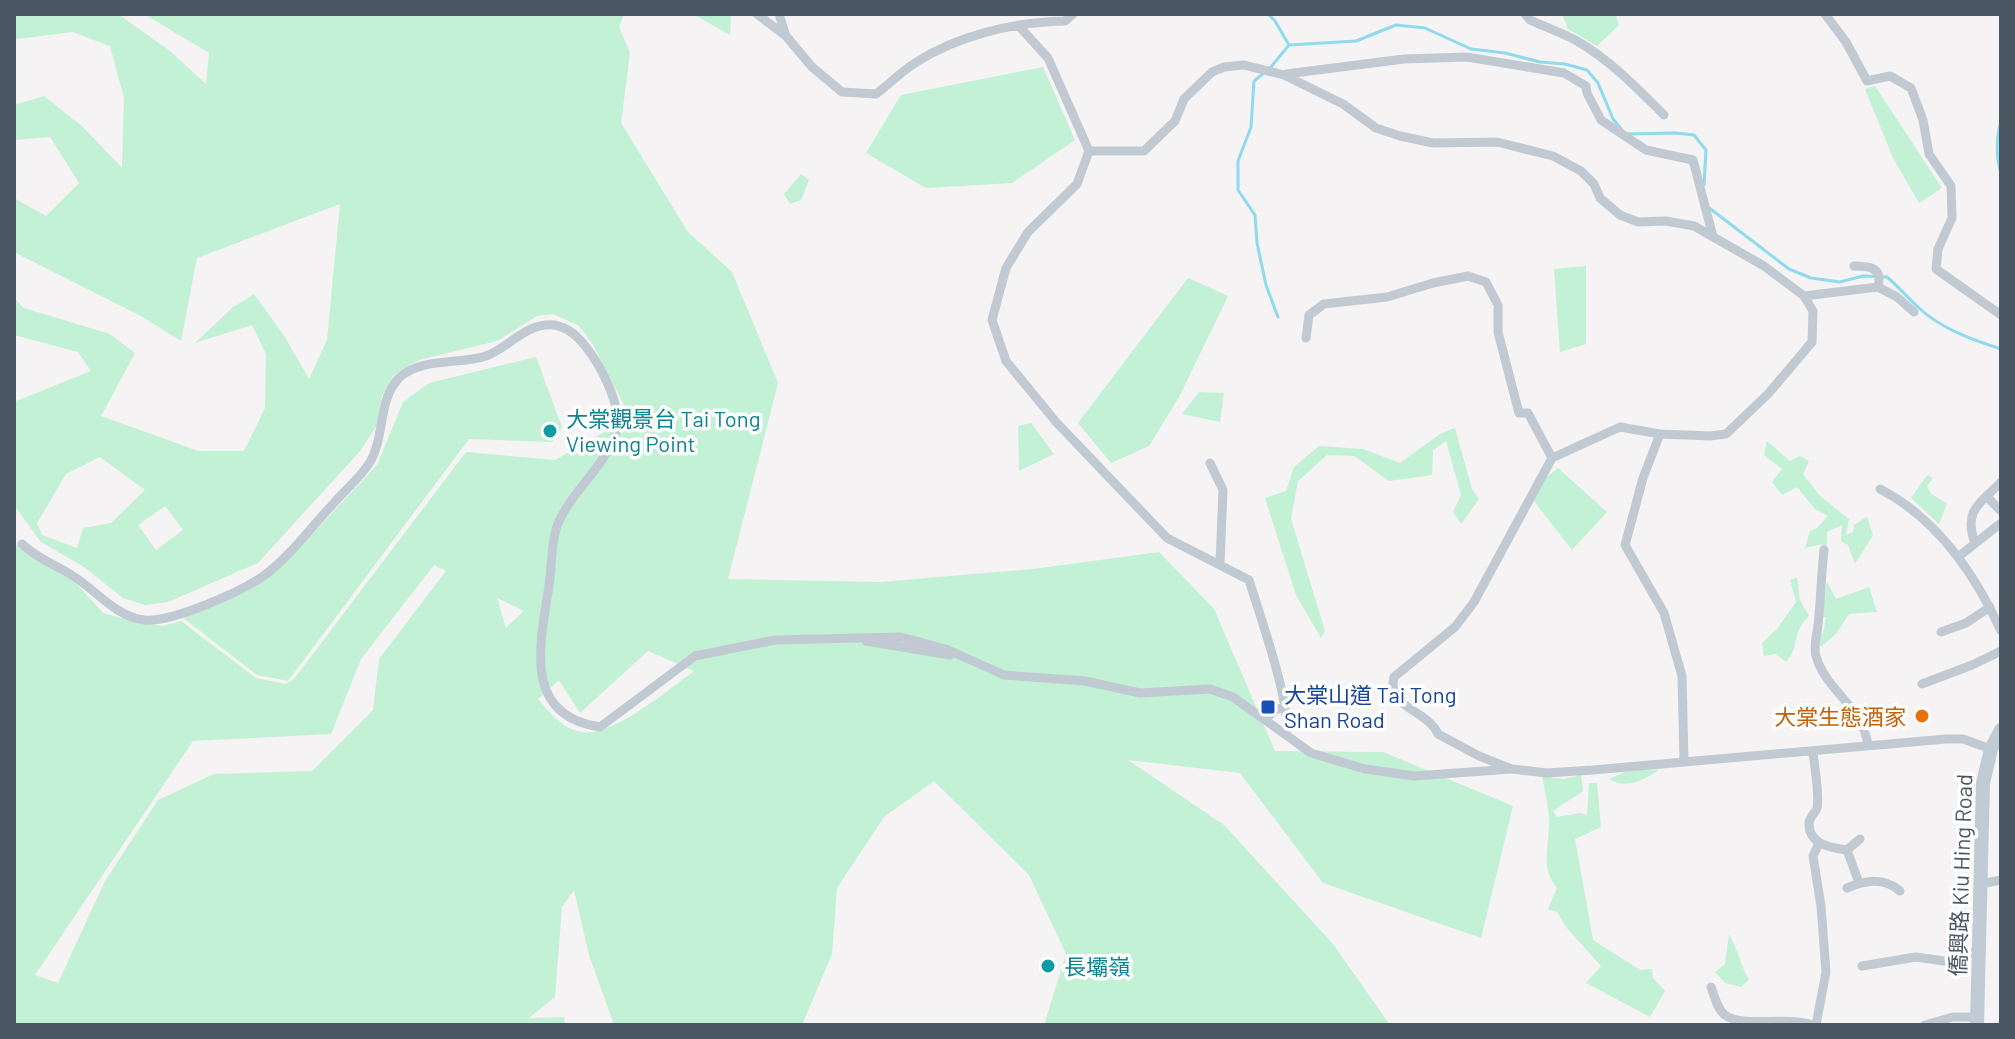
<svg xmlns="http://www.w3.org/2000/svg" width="2015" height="1039" font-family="Barlow,'Noto Sans TC',sans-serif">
	<rect width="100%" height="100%" fill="#f5f3f3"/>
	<path fill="#c3f1d5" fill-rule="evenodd" d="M 14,14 L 118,14 L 170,51 L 206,84 L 209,53 L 144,14 L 624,14 L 619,27 L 630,53 L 621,123 L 688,232 L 732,272 L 778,383 L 728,579 L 881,582 L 1033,569 L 1159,552 L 1214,609 L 1275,751 L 1383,752 L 1513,806 L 1481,938 L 1323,883 L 1240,773 L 1128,760 L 1224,825 L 1333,944 L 1390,1025 L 1044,1025 L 1066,954 L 1029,875 L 934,781 L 884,817 L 837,888 L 832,954 L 802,1025 L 614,1025 L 589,955 L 574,890 L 562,907 L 555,997 L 529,1018 L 564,1017 L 565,1025 L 14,1025 L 14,542 L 26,554 L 75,582 L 103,613 L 140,623 L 163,626 L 181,621 L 256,678 L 286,684 L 294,679 L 466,452 L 555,460 L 624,421 L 623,403 L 592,343 L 579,326 L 553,314 L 537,316 L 497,341 L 419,360 L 394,375 L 382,396 L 377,425 L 361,450 L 258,563 L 168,602 L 145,605 L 123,598 L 84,567 L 41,542 L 14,505 L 14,402 L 91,371 L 78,352 L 14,335 L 14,298 L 24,308 L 110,334 L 135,353 L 101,416 L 198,451 L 244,451 L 265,408 L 266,354 L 252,325 L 195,343 L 232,308 L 254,294 L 283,334 L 309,379 L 327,340 L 340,204 L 197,258 L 181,341 L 141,316 L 14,252 L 14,198 L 46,216 L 79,183 L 50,137 L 14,140 L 14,105 L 44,96 L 83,127 L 122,168 L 124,98 L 110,46 L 73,32 L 17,39 L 14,36 ZM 100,457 L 145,490 L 111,523 L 83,528 L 77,548 L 42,535 L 37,523 L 66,474 ZM 165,506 L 183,530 L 156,550 L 138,525 ZM 434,565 L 446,571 L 379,659 L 373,710 L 312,771 L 214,774 L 158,800 L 105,881 L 58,983 L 35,975 L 193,741 L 331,734 L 361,659 ZM 497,598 L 524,611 L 506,628 ZM 648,651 L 694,671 C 669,689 612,738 581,732 C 562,728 550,713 538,699 L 559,680 L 580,713 Z
		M 693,14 L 731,14 L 730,35 Z
		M 1562,14 L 1616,14 L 1619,25 L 1597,46 L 1568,29 Z
		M 1043,67 L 1075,140 L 1012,183 L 926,188 L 866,153 L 901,95 Z
		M 1875,86 L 1942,188 L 1919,203 L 1893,158 L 1865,89 Z
		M 801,174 L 809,180 L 801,200 L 790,204 L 784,194 Z
		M 1586,266 L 1586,344 L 1560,352 L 1554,269 Z
		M 1188,278 L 1228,296 L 1179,397 L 1149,446 L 1111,463 L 1078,423 Z
		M 536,357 L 562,427 L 552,442 L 469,439 L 288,681 L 257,675 L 182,617 L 289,559 L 377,465 L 403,402 L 429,383 Z
		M 1199,392 L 1224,393 L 1220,422 L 1182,414 Z
		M 1031,423 L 1054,454 L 1019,471 L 1018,426 Z
		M 1455,428 L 1472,489 L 1479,499 L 1461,524 L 1453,512 L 1461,495 L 1446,441 L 1433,450 L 1432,475 L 1389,481 L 1354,456 L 1327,455 L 1298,481 L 1291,519 L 1325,631 L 1321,638 L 1296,595 L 1265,498 L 1286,491 L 1294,467 L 1319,446 L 1363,449 L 1400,463 L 1440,434 Z
		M 1767,441 L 1790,461 L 1800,456 L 1809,461 L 1803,474 L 1820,496 L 1849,519 L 1846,535 L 1853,532 L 1854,525 L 1867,517 L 1873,535 L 1855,564 L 1848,545 L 1841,541 L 1842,525 L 1827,532 L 1826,569 L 1819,549 L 1822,544 L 1805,548 L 1810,531 L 1817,528 L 1828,516 L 1815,509 L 1797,487 L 1782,495 L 1772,482 L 1782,469 L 1764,455 Z
		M 1558,468 L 1607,512 L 1572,550 L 1534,501 L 1542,481 Z
		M 1927,475 L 1933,478 L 1927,486 L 1931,494 L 1947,503 L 1939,524 L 1911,498 Z
		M 1797,577 L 1800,600 L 1809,616 C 1790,634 1801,646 1786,662 L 1776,654 L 1764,656 L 1762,643 L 1777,629 L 1796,602 L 1790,580 Z
		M 1827,582 L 1836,599 L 1869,587 L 1877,612 L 1849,614 L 1835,635 L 1822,646 L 1819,646 L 1820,632 L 1823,634 L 1826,617 L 1822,617 Z
		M 1634,768 L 1659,770 C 1643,780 1627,790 1609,779 Z
		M 1581,775 L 1583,791 L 1553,811 L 1557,817 L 1580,813 L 1587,815 L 1589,783 L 1597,783 L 1601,827 L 1575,839 L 1593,940 L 1640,970 L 1652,969 L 1653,978 L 1665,991 L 1650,1017 L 1586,983 L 1601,966 L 1566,927 L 1557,912 L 1548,909 L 1557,888 C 1541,868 1548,851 1549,827 C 1550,811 1545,793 1542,776 L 1564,779 Z
		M 1729,934 C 1738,949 1740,965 1749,980 L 1741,987 L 1725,983 L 1715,972 L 1725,964 Z"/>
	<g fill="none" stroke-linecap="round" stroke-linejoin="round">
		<path stroke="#90daee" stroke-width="3" d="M 1268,14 L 1275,21 L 1289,45
			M 1270,68 L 1289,45 L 1356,41 L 1396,25 L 1425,28 L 1471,49 L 1505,53 L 1540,62 L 1565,64 L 1587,70 L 1598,83 L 1613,119 L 1622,130
			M 1264,73 L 1254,81 L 1251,127 L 1238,161 L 1238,190 L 1255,215 L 1257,243 L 1266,285 L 1278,317
			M 2001,122 C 1996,136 1996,159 2001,173
			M 1628,134 L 1676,133 L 1694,135 L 1706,150 L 1704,185
			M 1708,207 L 1789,269 L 1811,278 L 1840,282 L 1863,276 L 1887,277 C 1899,287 1908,298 1920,309 C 1942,329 1973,340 2001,349"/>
		<path stroke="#c1cad2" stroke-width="9" d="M 757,14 L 786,36
			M 779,14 L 786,36 L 812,67 L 842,92 L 876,94 C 889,84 901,72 915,63 C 958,35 1015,22 1065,21 L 1073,14
			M 1525,14 L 1530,20 C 1545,27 1562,33 1577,41 C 1610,60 1637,88 1664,115
			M 1825,14 L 1846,42 L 1867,81 L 1890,76 L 1911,88 L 1923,120 L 1929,154 L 1951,186 L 1952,218 L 1938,249 L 1936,269 L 2001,315
			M 1018,25 L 1048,58 L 1089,151 L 1077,184 L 1028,232 L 1006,268 L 992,320 L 1006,361 L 1056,422 L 1167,538 L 1249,580 C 1259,613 1292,705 1286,735
			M 1286,74 L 1404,59 L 1467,57 L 1564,73 L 1586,86 L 1587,93 L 1601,120 L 1646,150 L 1693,160 L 1713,237
			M 1089,151 L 1144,151 L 1175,121 L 1184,99 L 1212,72 L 1224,67 L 1244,65 L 1284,75 L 1343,104 L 1376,128 L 1400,136 L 1433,143 L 1497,142 L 1553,156 L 1581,171 L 1594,184 L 1600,198 L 1620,215 L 1638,222 L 1666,221 L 1694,226 L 1764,266 L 1804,296 L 1813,311 L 1812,342 L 1768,394 L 1726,434 L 1710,436 L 1660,434 L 1620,427 L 1552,458 L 1474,602 L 1455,627 L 1394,677 C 1386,708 1428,710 1438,734 L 1479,756 L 1509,768
			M 1854,266 C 1869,266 1883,267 1878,287
			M 1804,296 L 1878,287 L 1897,297 L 1914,312
			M 1306,338 L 1309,315 L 1324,304 L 1387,297 L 1433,283 L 1468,276 L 1486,282 L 1498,305 L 1498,332 L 1519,413 L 1528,413 L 1552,458
			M 1660,434 L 1643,478 L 1625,545 L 1664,613 L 1682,676 L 1684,761
			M 1210,463 L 1223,490 L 1220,563
			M 1880,489 C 1936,518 1975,574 2001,631
			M 1987,497 L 2001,511
			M 1975,543 C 1963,510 1980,504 2001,482
			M 22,544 C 36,558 56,565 73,576 C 96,590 116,617 144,620 C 171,623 240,592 262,577 C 289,558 311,527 334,503 C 345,490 361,477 370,462 C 385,437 378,399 399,378 C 421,357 459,365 486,356 C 507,348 522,328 545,325 C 552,324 561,326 568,330 C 591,343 623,403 617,429 C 609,462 573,490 559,521 C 551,539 552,566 549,586 C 540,644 522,716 600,727 L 695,656 L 775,640 L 901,637 L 946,649 L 1004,675 L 1085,681 L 1140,693 L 1210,689 L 1233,697 L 1311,753 L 1365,769 L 1414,776 L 1512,769 L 1547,773 L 1593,770 L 1946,739 L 1963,739 L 1991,749
			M 1824,550 C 1821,575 1821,600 1818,625 C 1817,635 1813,645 1816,656 C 1825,690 1864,707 1868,746
			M 1958,557 L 2001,523
			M 1941,632 L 1966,623 L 1990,607
			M 866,641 L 950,655
			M 1922,684 L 1972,665 L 2001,651
			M 1265,720 L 1275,710 L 1284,707
			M 1813,751 C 1814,766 1820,794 1817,808 C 1815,814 1809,817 1809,824 C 1809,845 1832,848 1847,850
			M 1859,883 L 1847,850 L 1860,839
			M 1981,884 L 2001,880
			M 1847,888 C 1866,880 1884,877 1900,891
			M 1862,966 L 1916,957 L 1951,962 L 1978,950
			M 1711,987 C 1715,997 1717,1009 1725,1015 C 1741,1028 1787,1016 1812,1025
			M 1816,1025 L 1826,972 L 1821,906 L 1813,856 L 1819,843
			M 1925,1025 L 1953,1017 L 1976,1017"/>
		<path stroke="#c1cbd6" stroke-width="14" d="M 1977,1025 L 1983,783 L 1991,749 L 2001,730"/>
	</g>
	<g fill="#0f9aa8" stroke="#fff" stroke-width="3">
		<circle cx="550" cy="431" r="8"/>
		<circle cx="1048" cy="966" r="8"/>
	</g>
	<rect fill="#1a4fb4" stroke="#fff" stroke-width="3" x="1260" y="699" width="16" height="16" rx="4"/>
	<circle fill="#e8710a" stroke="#fff" stroke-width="3" cx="1922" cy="716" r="8"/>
	<g text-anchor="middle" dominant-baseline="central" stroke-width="7" stroke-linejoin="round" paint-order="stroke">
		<g font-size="22" fill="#0d838f" stroke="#fff" text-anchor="start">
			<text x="566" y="418">大棠觀景台 Tai Tong<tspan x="566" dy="25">Viewing Point</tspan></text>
			<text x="1064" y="966">長壩嶺</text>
		</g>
		<g font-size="22" fill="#164399" stroke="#fff" text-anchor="start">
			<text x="1284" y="694">大棠山道 Tai Tong<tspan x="1284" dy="25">Shan Road</tspan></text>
		</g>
		<g font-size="22" fill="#c56008" stroke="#fff" text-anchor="end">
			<text x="1906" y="716">大棠生態酒家</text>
		</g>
		<g font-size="22" fill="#4a5661" stroke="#fff">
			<text transform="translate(1960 875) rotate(-88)">僑興路 Kiu Hing Road</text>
		</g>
	</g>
	<rect width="2015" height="1039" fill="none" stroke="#4a5661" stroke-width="32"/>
</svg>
